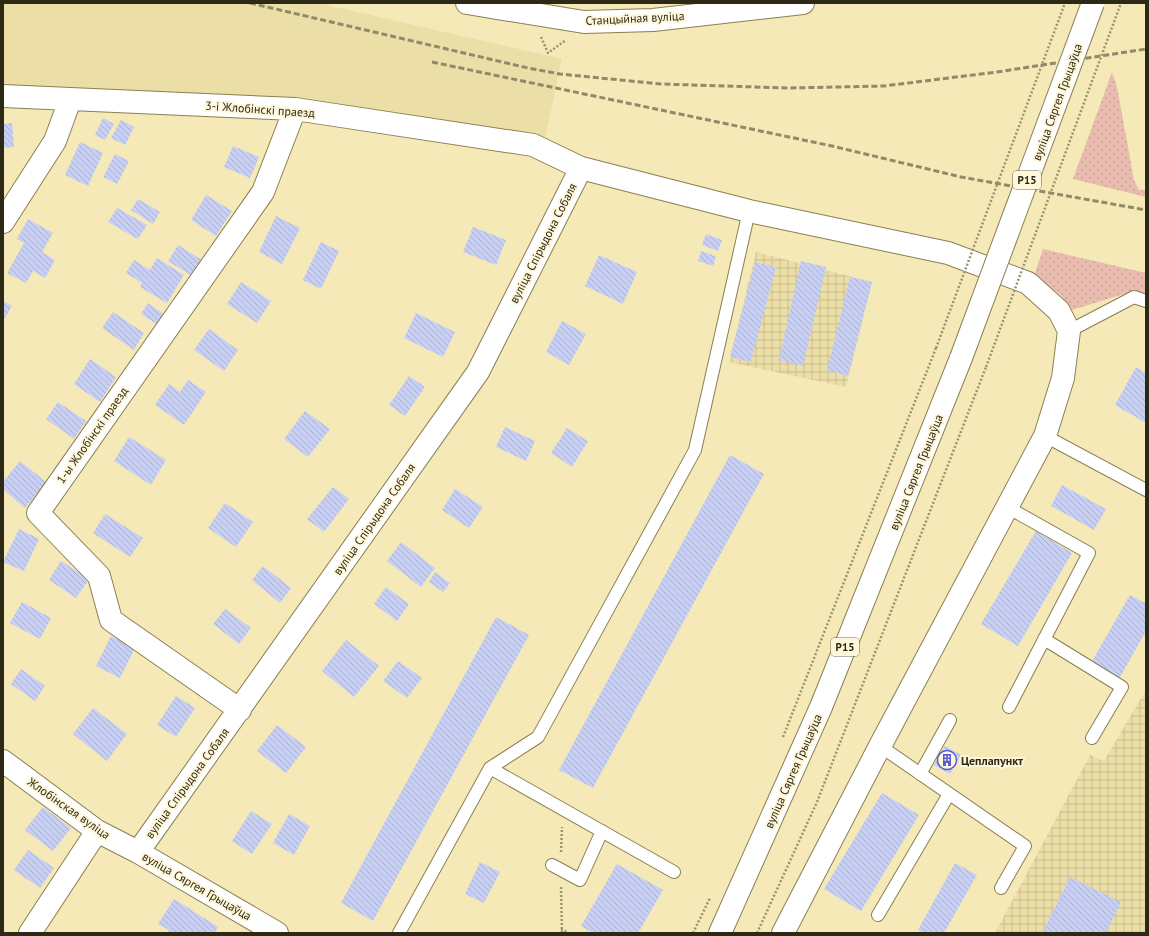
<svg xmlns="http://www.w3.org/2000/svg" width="1149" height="936" font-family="'PT Sans',sans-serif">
	<defs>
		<pattern id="industrial-grid" width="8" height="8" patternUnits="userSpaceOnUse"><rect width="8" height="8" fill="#ecdea7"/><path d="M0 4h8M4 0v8" fill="none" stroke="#cbbe8f"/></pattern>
		<pattern id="grass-dots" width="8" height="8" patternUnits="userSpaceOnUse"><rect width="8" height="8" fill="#eabcaf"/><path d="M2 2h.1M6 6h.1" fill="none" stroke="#c9a296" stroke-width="1.8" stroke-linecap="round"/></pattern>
		<pattern id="building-back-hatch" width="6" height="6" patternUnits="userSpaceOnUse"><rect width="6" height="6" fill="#c7cff5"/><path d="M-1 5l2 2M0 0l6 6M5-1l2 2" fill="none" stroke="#abb2d1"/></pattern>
	</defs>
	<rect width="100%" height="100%" fill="#f5e9b8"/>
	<path fill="#ecdea7" d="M 3,3 L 318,3 L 562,59 L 545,137 L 294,100 L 3,86 Z"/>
	<path fill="url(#industrial-grid)" d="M 756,252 L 872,282 L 846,387 L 729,362 Z
		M 1146,690 L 1146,933 L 995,933 L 1090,755 L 1104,761 Z"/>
	<path fill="url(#grass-dots)" d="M 1112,72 L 1117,87 L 1134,180 L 1139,190 L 1146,190 L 1146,197 L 1073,179 Z
		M 1043,249 L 1146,273 L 1146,294 L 1124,294 L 1072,310 L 1061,295 L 1034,276 Z"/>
	<path fill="url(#building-back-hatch)" d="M 103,118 L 114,124 L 105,140 L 95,135 Z
		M 121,120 L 134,127 L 125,145 L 111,138 Z
		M 12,123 L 14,147 L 3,148 L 3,124 Z
		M 80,142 L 103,153 L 88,186 L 65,175 Z
		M 233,146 L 259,157 L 250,178 L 224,167 Z
		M 115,154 L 129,161 L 117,184 L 103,177 Z
		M 206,195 L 232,211 L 216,236 L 191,220 Z
		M 138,199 L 160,212 L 153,224 L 131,210 Z
		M 117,208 L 147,225 L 138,239 L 108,222 Z
		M 276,216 L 300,228 L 282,264 L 259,252 Z
		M 28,219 L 53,233 L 42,252 L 55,260 L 45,278 L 33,271 L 26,283 L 7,273 L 24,243 L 17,239 Z
		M 473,227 L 506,240 L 496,265 L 463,252 Z
		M 706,234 L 722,240 L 718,251 L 702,245 Z
		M 321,242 L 339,251 L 321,289 L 303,280 Z
		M 178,245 L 205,262 L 195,278 L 168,261 Z
		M 701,251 L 716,256 L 713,266 L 698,261 Z
		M 599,255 L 637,272 L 623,304 L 585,286 Z
		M 157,258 L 184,275 L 167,303 L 140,287 L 142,283 L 126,273 L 134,260 L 150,270 Z
		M 801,261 L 826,267 L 803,366 L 779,360 Z
		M 755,262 L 776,267 L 751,362 L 730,357 Z
		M 850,277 L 872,282 L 848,376 L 827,370 Z
		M 241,282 L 271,301 L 257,323 L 227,304 Z
		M 3,301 L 12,306 L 3,321 Z
		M 148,303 L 165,315 L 158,325 L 141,314 Z
		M 113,312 L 144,333 L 134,350 L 102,328 Z
		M 416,313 L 455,332 L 443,357 L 404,338 Z
		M 562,321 L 586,334 L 569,365 L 546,352 Z
		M 209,329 L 238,350 L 224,371 L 194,350 Z
		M 90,359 L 116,377 L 100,402 L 74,384 Z
		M 1136,367 L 1146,373 L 1146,423 L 1115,405 Z
		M 409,376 L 425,387 L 405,416 L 389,405 Z
		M 188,380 L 206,392 L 184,425 L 155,405 L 169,384 L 180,392 Z
		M 58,402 L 86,421 L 74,439 L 46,419 Z
		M 305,411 L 330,429 L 308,457 L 284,439 Z
		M 505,427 L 535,441 L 526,461 L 496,447 Z
		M 567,428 L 588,441 L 572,467 L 551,453 Z
		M 129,437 L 166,460 L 151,485 L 114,461 Z
		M 730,455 L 764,474 L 593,788 L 559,770 Z
		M 20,461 L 46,482 L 25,508 L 3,489 L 3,482 Z
		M 1062,485 L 1106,509 L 1094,530 L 1051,506 Z
		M 333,487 L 349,499 L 324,532 L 307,519 Z
		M 455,489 L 483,507 L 469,528 L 442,510 Z
		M 225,503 L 253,522 L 236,547 L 208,528 Z
		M 105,514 L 143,538 L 130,557 L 93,533 Z
		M 19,529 L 39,539 L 24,571 L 3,562 Z
		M 1036,531 L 1072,553 L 1018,646 L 981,624 Z
		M 401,542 L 435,568 L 421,587 L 387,561 Z
		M 61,561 L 89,579 L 76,598 L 49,580 Z
		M 263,566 L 291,588 L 280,603 L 252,580 Z
		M 435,572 L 450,583 L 443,592 L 429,582 Z
		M 386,587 L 409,604 L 397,621 L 374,604 Z
		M 1130,595 L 1146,604 L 1146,631 L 1119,679 L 1091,663 Z
		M 22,602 L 51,618 L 40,639 L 10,623 Z
		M 225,609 L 251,628 L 239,644 L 213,624 Z
		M 496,617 L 529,635 L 373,921 L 341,903 Z
		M 111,636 L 135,648 L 120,678 L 96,666 Z
		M 346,640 L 379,666 L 354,697 L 322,671 Z
		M 398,661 L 422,678 L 407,698 L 383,681 Z
		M 21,669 L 45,686 L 35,701 L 11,684 Z
		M 176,696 L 195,708 L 176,737 L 157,725 Z
		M 93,708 L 127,734 L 107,761 L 73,734 Z
		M 277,725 L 306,747 L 286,773 L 257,751 Z
		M 945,746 L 961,755 L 950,774 L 934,765 Z
		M 882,793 L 919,815 L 861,911 L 824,889 Z
		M 43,807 L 71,828 L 53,851 L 25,830 Z
		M 251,811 L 272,824 L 252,854 L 232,841 Z
		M 289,814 L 310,826 L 294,855 L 273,843 Z
		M 28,850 L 54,868 L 40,888 L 14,870 Z
		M 480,862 L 500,872 L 484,903 L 465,894 Z
		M 955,863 L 977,875 L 944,933 L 924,933 L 918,930 Z
		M 617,864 L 663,890 L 638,933 L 593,933 L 581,926 Z
		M 1070,877 L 1121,902 L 1106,933 L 1042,933 Z
		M 174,899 L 218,927 L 215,933 L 167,933 L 169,930 L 158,924 Z"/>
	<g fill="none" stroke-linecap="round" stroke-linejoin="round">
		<g stroke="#8b7f52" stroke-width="14">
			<path id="service" d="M 1069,331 L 1134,297 L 1146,301
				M 1045,436 L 1146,490
				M 1007,507 L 1089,553 L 1009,707
				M 1044,639 L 1122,687 L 1092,738
				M 880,746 L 1025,846 L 1001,888
				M 490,768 L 674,872
				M 920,774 L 950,720
				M 552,865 L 580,880 L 602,831
				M 878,915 L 949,794
				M 399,933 L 490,768 L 538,737 L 695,450 L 749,211"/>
		</g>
		<g stroke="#8b7f52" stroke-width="24">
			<path id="minor" d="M 3,96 L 295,109 L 533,145 L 581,168 L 749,211 L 948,253 L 1028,283 L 1059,311 L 1069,331 L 1063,378 L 1045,436 L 880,746 L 783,933
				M 3,222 L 55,141 L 70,100
				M 240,710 L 111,620 L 99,576 L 38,513 L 263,192 L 295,109
				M 3,761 L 97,831 L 138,852 L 277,933
				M 138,852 L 478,372 L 581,168
				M 30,933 L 97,831"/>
		</g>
		<g stroke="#8b7f52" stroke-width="24">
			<path id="tertiary" d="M 467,3 L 584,22 L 653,20 L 803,3"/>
		</g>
		<g stroke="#8b7f52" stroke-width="24">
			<path id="primary" d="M 720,933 L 821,707 L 961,358"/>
		</g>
		<path stroke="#9b926e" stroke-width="2.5" stroke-dasharray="2 2" stroke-linecap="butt" d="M 541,37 L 548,53 L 566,40
			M 783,737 L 936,348
			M 561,852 L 562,827
			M 561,887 L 562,933
			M 561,929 L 569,933
			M 693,933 L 710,898
			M 757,933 L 817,802 L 986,367"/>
		<use href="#service" stroke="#fff" stroke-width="12"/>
		<use href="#minor" stroke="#fff" stroke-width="22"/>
		<use href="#tertiary" stroke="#fff" stroke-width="22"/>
		<use href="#primary" stroke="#fff" stroke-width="22"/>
		<path stroke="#918967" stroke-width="3" stroke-dasharray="6 3" stroke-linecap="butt" d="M 250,3 L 528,68 L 560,74 L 661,84 L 788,88 L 884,86 L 997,72 L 1146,49
			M 432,62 L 832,146 L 961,177 L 1146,210"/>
		<g stroke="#8b7f52" stroke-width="24" stroke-linecap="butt">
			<path id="primary-bridge" d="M 961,358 L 1093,3"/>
		</g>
		<path stroke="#9b926e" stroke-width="2.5" stroke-dasharray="2 2" stroke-linecap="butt" d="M 936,348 L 1065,3
			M 986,367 L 1121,3"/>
		<use href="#primary-bridge" stroke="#fff" stroke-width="22"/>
	</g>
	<defs>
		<g id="building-ring" transform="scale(1)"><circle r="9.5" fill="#fef7d9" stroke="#575ed5" stroke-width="1.5"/><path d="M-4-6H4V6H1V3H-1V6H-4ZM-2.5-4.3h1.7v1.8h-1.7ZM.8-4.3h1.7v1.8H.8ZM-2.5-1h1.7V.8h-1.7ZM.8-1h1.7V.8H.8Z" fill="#575ed5"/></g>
	</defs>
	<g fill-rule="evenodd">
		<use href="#building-ring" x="947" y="760"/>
	</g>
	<g text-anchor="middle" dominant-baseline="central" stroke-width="4" stroke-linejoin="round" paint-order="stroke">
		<g fill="#fef7d9" stroke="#6c6750" stroke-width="1">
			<rect x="1013" y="171" width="28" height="18" rx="3"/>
			<rect x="831" y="638" width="28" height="18" rx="3"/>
		</g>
		<g font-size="11" font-weight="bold" fill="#2e2916">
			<text x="1027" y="180">Р15</text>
			<text x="845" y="647">Р15</text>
		</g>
		<g font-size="12" fill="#2e2916" stroke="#fef7d9">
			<text transform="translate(635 18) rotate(-3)">Станцыйная вуліца</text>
			<text transform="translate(1057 102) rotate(-70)">вуліца Сяргея Грыцаўца</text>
			<text transform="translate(260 109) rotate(4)">3-і Жлобінскі праезд</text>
			<text transform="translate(543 243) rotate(-63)">вуліца Спірыдона Собаля</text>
			<text transform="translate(92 435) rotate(-55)">1-ы Жлобінскі праезд</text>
			<text transform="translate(916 472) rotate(-68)">вуліца Сяргея Грыцаўца</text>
			<text transform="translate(374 519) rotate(-55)">вуліца Спірыдона Собаля</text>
			<text transform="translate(793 771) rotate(-66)">вуліца Сяргея Грыцаўца</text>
			<text transform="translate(187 783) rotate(-54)">вуліца Спірыдона Собаля</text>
			<text transform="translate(69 808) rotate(35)">Жлобінская вуліца</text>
			<text transform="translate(197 886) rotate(30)">вуліца Сяргея Грыцаўца</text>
		</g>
		<g font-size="12" font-weight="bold" fill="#2e2916" stroke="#fef7d9" text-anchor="start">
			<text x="961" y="760">Цеплапункт</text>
		</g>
	</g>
	<rect width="1149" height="936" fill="none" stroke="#2e2916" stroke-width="8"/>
</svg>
